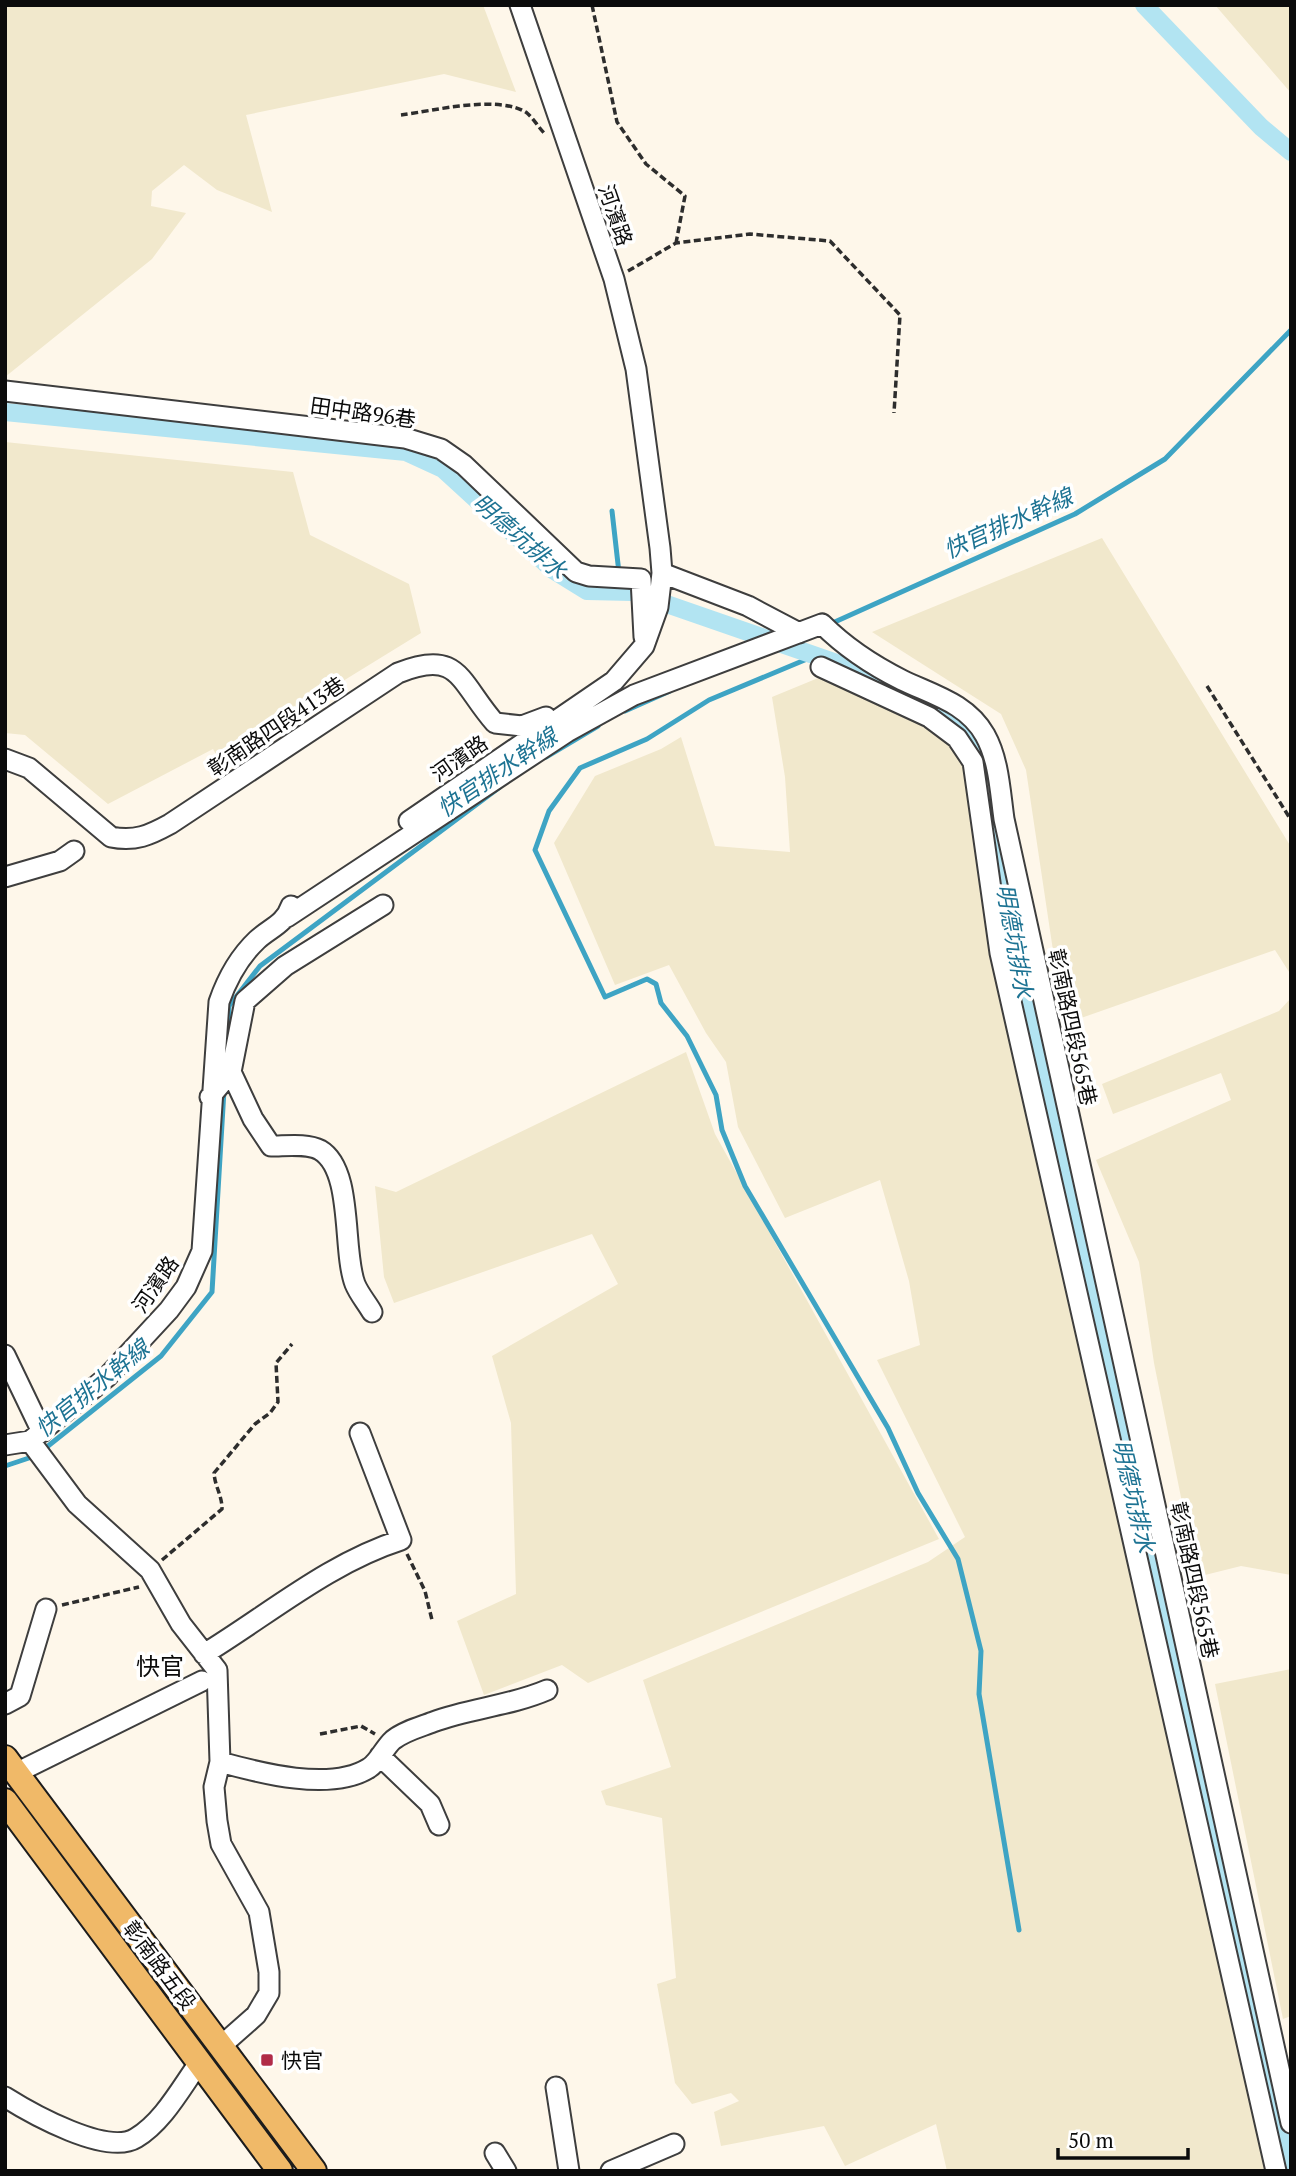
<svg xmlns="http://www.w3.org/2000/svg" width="1296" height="2176" font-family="'PT Serif','Noto Sans TC',serif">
	<rect width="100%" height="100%" fill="#fef7ea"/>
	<path fill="#f1e8cc" d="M 5,5 L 483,5 L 516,92 L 444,74 L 246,115 L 272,212 L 217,190 L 184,165 L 152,191 L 151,206 L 186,213 L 152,259 L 5,377 Z
		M 1215,5 L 1291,5 L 1291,93 Z
		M 5,442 L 293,472 L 310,535 L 409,584 L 421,633 L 218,758 L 213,749 L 108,804 L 25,735 L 5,733 Z
		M 1102,538 L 1291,847 L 1291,975 L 1275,950 L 1064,1024 L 1026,770 L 1001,714 L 872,632 Z
		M 823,676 L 943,731 L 967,768 L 1266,2171 L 947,2171 L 936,2124 L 845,2166 L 824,2126 L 721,2146 L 714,2112 L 739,2101 L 731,2093 L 692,2104 L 675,2083 L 657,1984 L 676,1978 L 662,1818 L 606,1805 L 601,1791 L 671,1767 L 643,1680 L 928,1562 L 965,1537 L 877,1360 L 920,1345 L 909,1281 L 880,1180 L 785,1218 L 738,1127 L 726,1062 L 706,1033 L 669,965 L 615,985 L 554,843 L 595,776 L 661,749 L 681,737 L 715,846 L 790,852 L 785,777 L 772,697 Z
		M 1291,998 L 1291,1575 L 1241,1566 L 1197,1577 L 1154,1363 L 1139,1262 L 1096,1160 L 1231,1100 L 1221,1073 L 1113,1114 L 1102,1084 L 1279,1011 Z
		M 686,1052 L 715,1134 L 939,1539 L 588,1683 L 562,1665 L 484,1695 L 457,1621 L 516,1594 L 511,1423 L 492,1356 L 618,1284 L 592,1234 L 394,1303 L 384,1277 L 375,1186 L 396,1192 Z
		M 1291,1669 L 1291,2016 L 1283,2019 L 1215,1684 Z"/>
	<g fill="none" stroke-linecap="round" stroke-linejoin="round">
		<path stroke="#3ea4c4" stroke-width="5" d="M 612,511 L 619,573
			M 828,625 L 1075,514 L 1165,459 L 1291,330
			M 819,654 L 709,700 L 647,739 L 580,768 L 549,811 L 535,850 L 605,997 L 647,979 L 656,984 L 661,1003 L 687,1036 L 716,1095 L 722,1130 L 745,1186 L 888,1428 L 918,1493 L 958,1559 L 981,1651 L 979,1694 L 1019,1930
			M 625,711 L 670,691
			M 546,757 L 598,726
			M 227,1049 L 229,1006 L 260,966 L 500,787
			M 43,1450 L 161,1356 L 212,1292 L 224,1090
			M 5,1466 L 35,1456"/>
		<path stroke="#b2e4f2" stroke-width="18" d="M 1144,5 L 1261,127 L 1291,152
			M 5,412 L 406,452 L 443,469 L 553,570 L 587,591 L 632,592 L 851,668 L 927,706 L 978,744 L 988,768
			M 993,806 L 1012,936 L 1113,1404 L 1169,1634 L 1289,2171"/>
		<g stroke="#3e3e3e" stroke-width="23">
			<path id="minor" d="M 5,391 L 405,438 L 441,449 L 464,465 L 576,572 L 589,576 L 641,579 L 644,637
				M 662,573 L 748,606 L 799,633
				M 821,667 L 929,717 L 957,738 L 973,762 L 1000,953 L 1276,2171
				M 5,759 L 29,768 L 111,837 C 135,842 150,835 170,824 L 398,673 C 460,648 459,682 495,723 L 522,726 L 546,717
				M 409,821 L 614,681 L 644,646 L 658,607 L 662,573 L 660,548 L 636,369 L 614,279 L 520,5
				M 5,877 L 60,861 L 74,851
				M 287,917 L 567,732 L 634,695 L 822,624 C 845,647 872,665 902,680 C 933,695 967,703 985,735 C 999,760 1000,791 1004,819 L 1291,2123
				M 231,1072 L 245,1001 L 285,966 L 383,905
				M 210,1097 L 231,1072 L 253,1119 L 271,1146 C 286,1146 307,1143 320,1150 C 354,1170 342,1250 355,1284 C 359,1294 367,1303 372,1312
				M 5,1355 L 42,1432
				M 30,1441 L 77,1504 L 150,1570 L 181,1624 L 217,1670 L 220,1762 L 214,1787 L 217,1821 L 221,1844 L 259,1912 L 269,1972 L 269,1993 L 256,2015 L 221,2046
				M 5,1445 L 30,1441 L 107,1377 L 169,1310 L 186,1287 L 202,1251 L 219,1002 C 227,979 238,958 257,940 C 270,928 285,924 291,906
				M 204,1654 C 268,1615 329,1563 401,1540 L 360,1433
				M 5,1704 L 20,1696 L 46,1609
				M 380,1756 L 430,1804 L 439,1825
				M 220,1762 C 260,1773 331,1792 369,1768 C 379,1762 384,1748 393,1740 C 404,1731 420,1727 433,1722 C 470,1708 510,1706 547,1690
				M 16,1773 L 202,1681
				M 556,2087 L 569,2171
				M 5,2097 C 32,2114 107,2156 136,2138 C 163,2122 181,2088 199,2063
				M 495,2153 L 506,2171
				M 611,2171 L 674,2144"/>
		</g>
		<g stroke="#1c1c1c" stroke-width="28">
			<path id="major" d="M 5,1758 L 314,2171
				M 5,1801 L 280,2171"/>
		</g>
		<path stroke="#2d2d2d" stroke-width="3.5" stroke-dasharray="7 3.5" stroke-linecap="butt" d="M 592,5 L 617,122 L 646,164 L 685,196 L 676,243
			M 401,115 C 433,111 499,94 527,113 C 533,118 539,128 545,134
			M 628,271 L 676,243 L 750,234 L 830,241 L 900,315 L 894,413
			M 1207,686 L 1291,820
			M 407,1554 L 425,1591 L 432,1620
			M 162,1560 L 222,1509 C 222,1495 215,1487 214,1473 L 255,1424 L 270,1413 L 278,1402 L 276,1363 L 292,1344
			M 62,1605 L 139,1587
			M 320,1734 L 361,1726 L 375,1734"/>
		<use href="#minor" stroke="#fff" stroke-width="19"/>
		<use href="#major" stroke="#f0b968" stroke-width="24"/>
	</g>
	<rect fill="#b12c48" stroke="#fff" stroke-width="2.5" x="260" y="2053" width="14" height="14" rx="3.5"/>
	<g text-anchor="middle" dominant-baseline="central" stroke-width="7" stroke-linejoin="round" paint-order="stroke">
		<g font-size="21" fill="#0b0b0b" stroke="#fff">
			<text transform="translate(616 215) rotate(71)">河濱路</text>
			<text transform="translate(363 412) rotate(8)">田中路96巷</text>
			<text transform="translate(276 726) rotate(-34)">彰南路四段413巷</text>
			<text transform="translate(459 758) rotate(-35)">河濱路</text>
			<text transform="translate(1073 1027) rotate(78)">彰南路四段565巷</text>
			<text transform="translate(155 1284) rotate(-55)">河濱路</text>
			<text transform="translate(1195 1580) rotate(78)">彰南路四段565巷</text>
			<text transform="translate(160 1965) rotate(53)">彰南路五段</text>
		</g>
		<g font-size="21" fill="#0b0b0b" stroke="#fff" text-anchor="start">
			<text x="281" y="2060">快官</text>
		</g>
		<g font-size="23" font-style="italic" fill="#1d7393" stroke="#fff">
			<text transform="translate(1008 523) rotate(-24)">快官排水幹線</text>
			<text transform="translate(520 536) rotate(41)">明德坑排水</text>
			<text transform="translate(497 772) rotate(-34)">快官排水幹線</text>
			<text transform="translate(1015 941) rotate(80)">明德坑排水</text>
			<text transform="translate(92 1388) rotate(-39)">快官排水幹線</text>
			<text transform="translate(1134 1496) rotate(77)">明德坑排水</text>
		</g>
		<g font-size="24" fill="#0b0b0b" stroke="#fff">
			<text x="160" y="1666">快官</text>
		</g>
	</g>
	<rect width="1296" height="2176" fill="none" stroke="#0b0b0b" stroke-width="14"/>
	<path d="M1058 2148v10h130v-10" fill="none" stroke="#0b0b0b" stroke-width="3.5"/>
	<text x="1068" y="2148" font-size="21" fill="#0b0b0b" stroke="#ffffff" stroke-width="5" paint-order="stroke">50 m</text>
</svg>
